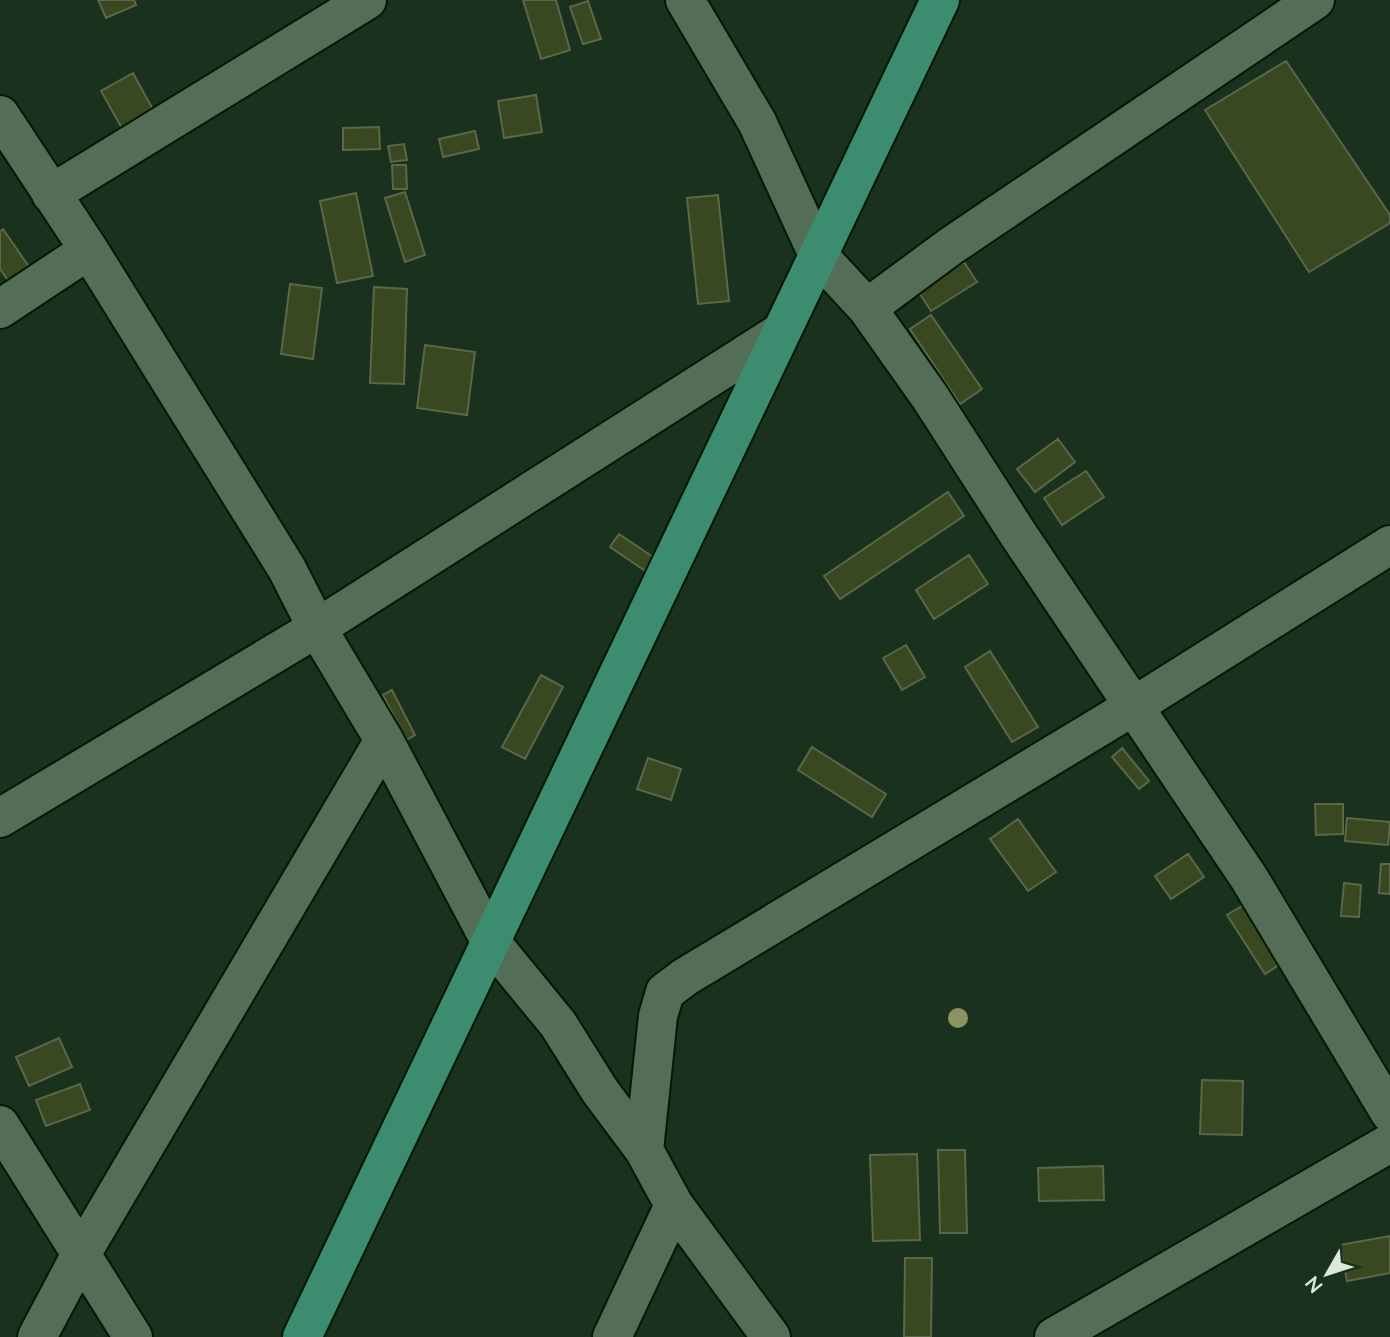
<svg xmlns="http://www.w3.org/2000/svg" width="1390" height="1337" font-family="Lato,sans-serif">
	<rect width="100%" height="100%" fill="#19311d"/>
	<path fill="#3a4821" stroke="#5b6749" stroke-width="2" d="M 98,0 L 134,0 L 136,5 L 106,18 Z
		M 523,0 L 556,0 L 570,50 L 541,59 Z
		M 588,1 L 601,39 L 583,44 L 570,7 Z
		M 1286,61 L 1390,215 L 1390,223 L 1309,272 L 1205,110 Z
		M 133,73 L 156,115 L 124,132 L 101,91 Z
		M 536,95 L 542,132 L 504,138 L 498,101 Z
		M 379,127 L 380,149 L 343,150 L 343,128 Z
		M 475,131 L 479,149 L 443,157 L 439,139 Z
		M 404,144 L 407,160 L 391,162 L 388,146 Z
		M 392,165 L 406,165 L 407,189 L 393,189 Z
		M 405,192 L 425,255 L 405,262 L 385,198 Z
		M 356,193 L 373,276 L 337,283 L 320,201 Z
		M 718,195 L 729,301 L 698,304 L 687,198 Z
		M 3,229 L 34,274 L 14,289 L 0,269 L 0,232 Z
		M 964,262 L 977,282 L 931,311 L 918,291 Z
		M 290,284 L 322,288 L 313,359 L 281,354 Z
		M 374,287 L 407,289 L 404,384 L 370,383 Z
		M 931,315 L 982,389 L 960,404 L 910,329 Z
		M 425,345 L 475,352 L 467,415 L 417,408 Z
		M 1058,439 L 1075,462 L 1035,492 L 1017,469 Z
		M 1086,471 L 1104,497 L 1062,525 L 1044,498 Z
		M 948,492 L 964,516 L 840,599 L 824,576 Z
		M 619,534 L 659,561 L 650,574 L 610,547 Z
		M 969,555 L 988,584 L 934,619 L 916,590 Z
		M 906,645 L 925,677 L 902,690 L 883,658 Z
		M 990,651 L 1038,727 L 1012,742 L 965,667 Z
		M 541,675 L 563,687 L 525,759 L 502,747 Z
		M 392,690 L 415,735 L 406,740 L 383,695 Z
		M 812,747 L 886,794 L 872,817 L 798,770 Z
		M 1122,748 L 1149,781 L 1139,789 L 1112,757 Z
		M 648,758 L 681,769 L 671,800 L 637,789 Z
		M 1315,804 L 1343,804 L 1343,834 L 1316,835 Z
		M 1347,818 L 1390,822 L 1388,845 L 1345,841 Z
		M 1018,819 L 1056,872 L 1028,891 L 990,839 Z
		M 1188,854 L 1204,877 L 1171,899 L 1155,876 Z
		M 1381,864 L 1390,864 L 1390,894 L 1379,893 Z
		M 1344,883 L 1361,885 L 1359,917 L 1341,916 Z
		M 1245,904 L 1282,963 L 1265,974 L 1227,915 Z
		M 59,1038 L 72,1067 L 29,1086 L 16,1057 Z
		M 1202,1080 L 1243,1081 L 1242,1135 L 1200,1134 Z
		M 80,1084 L 90,1110 L 46,1126 L 36,1100 Z
		M 938,1150 L 965,1150 L 967,1233 L 940,1233 Z
		M 917,1154 L 920,1240 L 873,1241 L 870,1155 Z
		M 1103,1166 L 1104,1200 L 1039,1201 L 1038,1168 Z
		M 1390,1236 L 1390,1273 L 1347,1281 L 1340,1245 Z
		M 905,1258 L 932,1258 L 931,1337 L 904,1337 Z"/>
	<g fill="none" stroke-linecap="round" stroke-linejoin="round">
		<g stroke="#031907" stroke-width="42">
			<path id="minor" d="M 685,0 L 757,122 L 818,255 L 867,308 L 930,397 L 1018,534 L 1249,878 L 1390,1113
				M 0,115 L 89,250 L 287,569 L 317,628 L 384,740 L 490,941 L 558,1024 L 600,1091 L 644,1150 L 674,1205 L 771,1337
				M 51,194 L 367,0
				M 867,308 L 951,246 L 1315,0
				M 0,309 L 89,250
				M 0,818 L 317,628 L 781,332
				M 0,1125 L 133,1337
				M 644,1150 L 658,1016 L 665,992 L 685,977 L 1134,706 L 1390,545
				M 37,1337 L 80,1256 L 384,740
				M 612,1337 L 674,1205
				M 1054,1337 L 1390,1143"/>
		</g>
		<g stroke="#031907" stroke-width="42">
			<path id="major" d="M 302,1337 L 940,0"/>
		</g>
		<use href="#minor" stroke="#536d56" stroke-width="38"/>
		<use href="#major" stroke="#3c8c70" stroke-width="38"/>
	</g>
	<circle fill="#8c9362" cx="958" cy="1018" r="10"/>
	<g transform="translate(1327 1274) rotate(231)" stroke="#19311d" stroke-width="5" paint-order="stroke">
	<path d="M0-5L12 26L0 18L-12 26Z" fill="#dae9dc"/>
	<text y="-10" font-size="19" font-weight="bold" text-anchor="middle" fill="#dae9dc">N</text>
	</g>
</svg>
